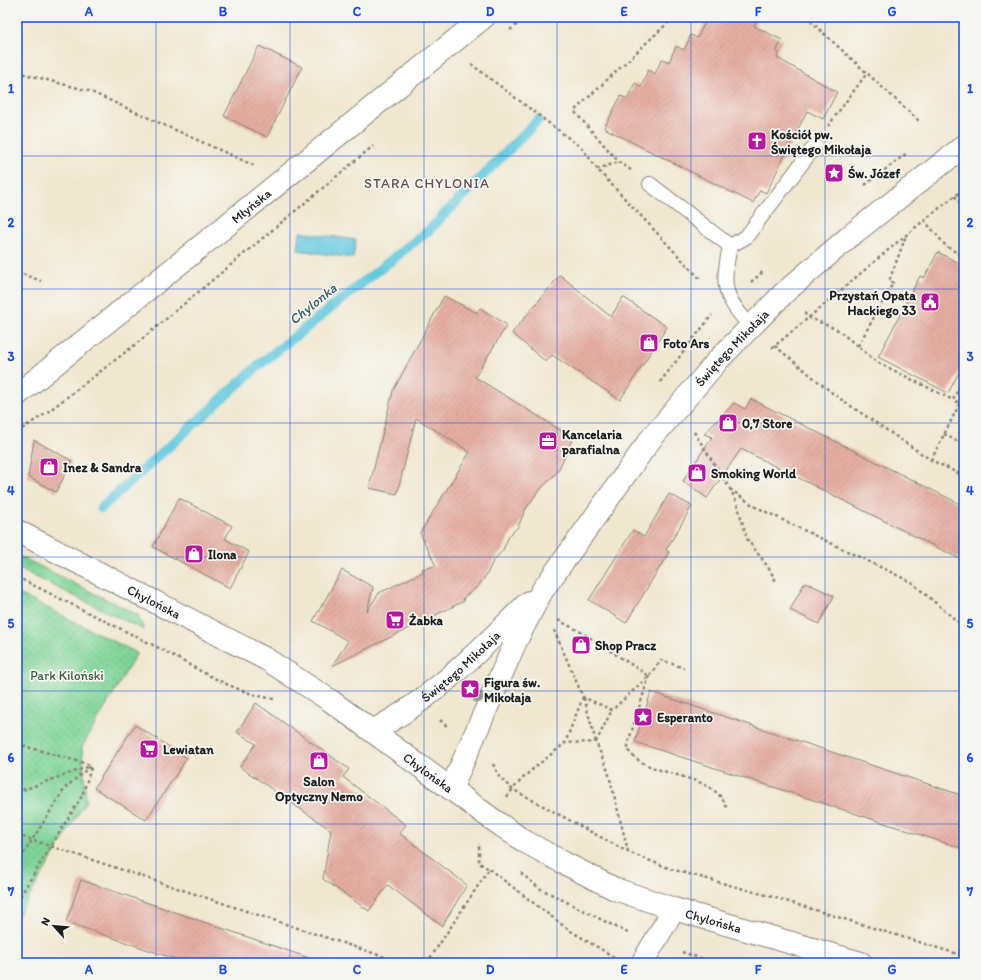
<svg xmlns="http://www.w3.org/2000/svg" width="981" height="980" font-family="Itim,sans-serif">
	<defs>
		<pattern id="grass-tufts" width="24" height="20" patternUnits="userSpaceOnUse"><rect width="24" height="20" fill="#7ed497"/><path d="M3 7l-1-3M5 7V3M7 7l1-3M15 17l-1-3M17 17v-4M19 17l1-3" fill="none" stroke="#6cb582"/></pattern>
		<pattern id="park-dots" width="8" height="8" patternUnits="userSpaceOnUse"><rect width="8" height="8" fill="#7ed497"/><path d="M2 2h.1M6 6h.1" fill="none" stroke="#6cb582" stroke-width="1.8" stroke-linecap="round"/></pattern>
		<pattern id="building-hatch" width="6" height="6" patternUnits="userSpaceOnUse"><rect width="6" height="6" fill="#e5aea3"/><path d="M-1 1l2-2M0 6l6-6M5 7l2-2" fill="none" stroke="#c4958c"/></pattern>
	</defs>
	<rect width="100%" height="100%" fill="#f6f6f2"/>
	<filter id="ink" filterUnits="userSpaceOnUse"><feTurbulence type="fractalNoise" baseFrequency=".025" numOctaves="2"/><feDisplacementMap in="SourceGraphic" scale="8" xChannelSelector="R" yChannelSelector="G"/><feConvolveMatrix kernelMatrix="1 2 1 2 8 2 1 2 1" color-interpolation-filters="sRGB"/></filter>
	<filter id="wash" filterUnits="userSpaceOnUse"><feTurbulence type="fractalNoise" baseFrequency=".012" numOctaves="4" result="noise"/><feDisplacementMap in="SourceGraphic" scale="16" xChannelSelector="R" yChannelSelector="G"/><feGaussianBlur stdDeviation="0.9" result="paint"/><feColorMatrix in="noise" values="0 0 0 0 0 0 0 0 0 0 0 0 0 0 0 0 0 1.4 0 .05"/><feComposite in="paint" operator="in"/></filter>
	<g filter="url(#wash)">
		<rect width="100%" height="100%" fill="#f0e7d0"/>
		<path fill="url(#grass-tufts)" stroke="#4d785a" d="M 17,555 L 138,615 L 144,630 L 17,568 Z"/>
		<path fill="url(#park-dots)" stroke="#4d785a" d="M 17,593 L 137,653 L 82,747 L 86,801 L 17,917 Z"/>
		<path fill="#60c8dd" stroke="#3e727c" d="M 300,232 L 356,240 L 353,258 L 298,250 Z"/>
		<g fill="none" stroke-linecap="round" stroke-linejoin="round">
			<path stroke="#60c8dd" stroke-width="10" d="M 101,508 L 259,365 L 429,230 L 538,120"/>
		</g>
		<g id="blocks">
			<path fill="url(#building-hatch)" d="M 708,17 L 758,17 L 754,26 L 782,40 L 776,52 L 779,53 L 777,58 L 837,92 L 823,119 L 807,111 L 766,193 L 760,190 L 753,203 L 604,128 L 621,96 L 627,99 L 635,83 L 641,87 L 648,70 L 655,74 L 662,59 L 669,62 L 676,46 L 684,50 L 691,35 L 697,38 Z
				M 259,46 L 302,67 L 267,137 L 224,116 Z
				M 938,252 L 964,266 L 964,363 L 948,393 L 878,357 L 920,276 L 924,278 Z
				M 560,275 L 611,317 L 623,297 L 667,327 L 620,400 L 552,355 L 546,362 L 512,333 Z
				M 444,296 L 477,313 L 480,308 L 507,325 L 475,377 L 573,438 L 558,471 L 536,494 L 525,510 L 518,527 L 509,536 L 503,550 L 493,561 L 487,574 L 479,585 L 463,598 L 464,601 L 332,666 L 348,641 L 313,621 L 342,570 L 373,587 L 367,611 L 379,593 L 423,572 L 422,569 L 436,566 L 420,533 L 470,452 L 416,418 L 397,494 L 369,488 L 393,391 Z
				M 751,399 L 964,506 L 964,561 L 741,449 L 707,498 L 683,481 L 712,437 L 704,434 L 734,403 L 745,409 Z
				M 34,440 L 72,461 L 56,492 L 28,477 Z
				M 669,494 L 692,506 L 666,550 L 669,552 L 626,623 L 589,600 L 633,530 L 644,537 Z
				M 179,498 L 232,526 L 225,539 L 249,552 L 230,588 L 153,547 Z
				M 805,582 L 834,596 L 819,624 L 790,610 Z
				M 651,692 L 964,796 L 964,849 L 635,742 Z
				M 256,703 L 349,769 L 343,777 L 406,825 L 399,833 L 467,885 L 442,926 L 388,885 L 369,911 L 323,879 L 331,830 L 240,767 L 256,744 L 237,732 Z
				M 135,725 L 187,758 L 146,820 L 94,788 Z
				M 81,880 L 312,959 L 311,963 L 187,963 L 66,922 Z"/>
		</g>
	</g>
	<g filter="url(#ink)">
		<use href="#blocks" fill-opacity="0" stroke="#868276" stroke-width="1"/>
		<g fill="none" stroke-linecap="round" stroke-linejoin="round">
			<g stroke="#868276" stroke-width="16">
				<path id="lane" d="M 650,184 L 730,246
					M 730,246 L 746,237 L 815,146
					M 730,246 C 722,286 722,294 750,326"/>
			</g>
			<g stroke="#868276" stroke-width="24">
				<g id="street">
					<path id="s1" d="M 17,395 L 484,17"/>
					<path id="s2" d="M 372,731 C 433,700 480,649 529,602"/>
					<path id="s3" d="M 451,789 L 516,641 L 542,591 L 650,440 L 719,359 L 784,293 L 850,236 L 964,146"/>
					<path d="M 642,963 L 674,909"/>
				</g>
			</g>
			<g stroke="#868276" stroke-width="24">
				<g id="secondary">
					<path id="s4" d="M 17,531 L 266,659 L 331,701 L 492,819 L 524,841 L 564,863 L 615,889 L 674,909 L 861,963"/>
				</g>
			</g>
			<path stroke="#868276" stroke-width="2.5" stroke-dasharray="3 3" stroke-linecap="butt" d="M 806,17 L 919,121
				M 510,30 L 527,17
				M 471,64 L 583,149 L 597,169 L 701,280
				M 17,72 L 89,91 L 255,166
				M 828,126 L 867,73
				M 597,169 L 619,162
				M 631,170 L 619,162 L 574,111 L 674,17
				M 865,185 L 907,153
				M 955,196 L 964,209
				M 924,220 L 946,246 L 964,257
				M 17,273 L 20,273 L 41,281
				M 751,282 L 764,271
				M 804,313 L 810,318 L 838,330 L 877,362 L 953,400
				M 775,346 L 836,396 L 931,460 L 964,476
				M 858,346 L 893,283 L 889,281 L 906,236
				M 772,348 C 836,296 898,239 964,189
				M 660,382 L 712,315
				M 17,432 L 45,414 L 136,344 L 373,146
				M 694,432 L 730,489 L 737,503 L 747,539 L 768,567 L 777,583
				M 944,434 L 964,445
				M 931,460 L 960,403 L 953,400 L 964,378
				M 730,489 L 754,506 L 911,582 L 964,627
				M 17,577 C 65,601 113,625 161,649 C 196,668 234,693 274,699
				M 558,620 L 581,632 L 649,676
				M 554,630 L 583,697 L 612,710 L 649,676 L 661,660 L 684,668
				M 649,676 L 628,743 L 628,750 C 648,780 716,770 727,809
				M 583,697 L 565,743 L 596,742 L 608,771 L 628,851
				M 584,698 L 596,742
				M 440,720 L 448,727
				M 596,742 L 612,710
				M 17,744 L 91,765
				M 493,764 L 500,778 L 512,789 L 628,852 L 671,869 L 773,897 L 964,956
				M 17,792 L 90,766
				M 507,797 C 522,775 546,759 565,743
				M 17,835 L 403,963
				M 17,864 L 65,788 L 92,765
				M 489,869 L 569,930 L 614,957
				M 521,873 L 539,888 L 628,933
				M 17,901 L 82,796 L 92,765
				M 682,952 L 715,963
				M 427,963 L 489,869 L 479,863 L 479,843"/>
			<use href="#lane" stroke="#fff" stroke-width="14"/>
			<use href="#street" stroke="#fff" stroke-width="22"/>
			<use href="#secondary" stroke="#fff" stroke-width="22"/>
		</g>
		<circle fill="#8e9b85" cx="478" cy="697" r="6"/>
	</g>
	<path fill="none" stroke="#1d4ed8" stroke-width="1" stroke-opacity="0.55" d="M 156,17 L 156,963M 290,17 L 290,963M 424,17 L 424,963M 557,17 L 557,963M 691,17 L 691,963M 825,17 L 825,963M 17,156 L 964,156M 17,289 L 964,289M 17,423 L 964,423M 17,557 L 964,557M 17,691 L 964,691M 17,824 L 964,824"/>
	<defs>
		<g id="church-square" transform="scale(1)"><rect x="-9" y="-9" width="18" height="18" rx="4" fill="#b5179e" stroke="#f6f6f2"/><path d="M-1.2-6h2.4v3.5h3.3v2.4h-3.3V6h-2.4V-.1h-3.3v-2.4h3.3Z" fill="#fff"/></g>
		<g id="sight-square" transform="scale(1)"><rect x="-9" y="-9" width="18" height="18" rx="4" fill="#b5179e" stroke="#f6f6f2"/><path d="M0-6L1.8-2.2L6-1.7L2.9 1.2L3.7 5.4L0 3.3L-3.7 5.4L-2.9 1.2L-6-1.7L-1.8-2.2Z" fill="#fff"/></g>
		<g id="civic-square" transform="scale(1)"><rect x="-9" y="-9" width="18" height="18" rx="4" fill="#b5179e" stroke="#f6f6f2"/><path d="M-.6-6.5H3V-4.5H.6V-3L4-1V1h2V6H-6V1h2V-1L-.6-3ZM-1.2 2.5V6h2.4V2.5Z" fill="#fff"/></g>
		<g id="shop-square" transform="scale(1)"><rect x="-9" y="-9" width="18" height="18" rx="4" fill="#b5179e" stroke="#f6f6f2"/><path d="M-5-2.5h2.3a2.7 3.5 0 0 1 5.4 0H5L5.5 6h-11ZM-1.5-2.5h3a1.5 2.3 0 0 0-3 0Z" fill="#fff"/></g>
		<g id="office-square" transform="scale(1)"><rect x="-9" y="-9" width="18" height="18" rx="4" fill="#b5179e" stroke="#f6f6f2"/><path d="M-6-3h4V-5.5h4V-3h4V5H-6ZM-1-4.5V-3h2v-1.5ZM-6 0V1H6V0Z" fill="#fff"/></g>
		<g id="supermarket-square" transform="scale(1)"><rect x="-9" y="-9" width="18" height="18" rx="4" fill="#b5179e" stroke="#f6f6f2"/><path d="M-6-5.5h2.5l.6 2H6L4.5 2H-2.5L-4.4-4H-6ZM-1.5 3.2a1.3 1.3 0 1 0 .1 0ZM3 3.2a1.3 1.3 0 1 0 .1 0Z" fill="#fff"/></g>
	</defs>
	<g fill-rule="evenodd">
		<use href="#church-square" x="757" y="141"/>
		<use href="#sight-square" x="834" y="173"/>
		<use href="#civic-square" x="930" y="302"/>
		<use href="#shop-square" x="649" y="343"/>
		<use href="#shop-square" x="728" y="423"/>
		<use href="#office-square" x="548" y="441"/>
		<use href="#shop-square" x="49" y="467"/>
		<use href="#shop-square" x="697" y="473"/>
		<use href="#shop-square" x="194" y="554"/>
		<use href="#supermarket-square" x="395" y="620"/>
		<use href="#shop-square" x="581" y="645"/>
		<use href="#sight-square" x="470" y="689"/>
		<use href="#sight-square" x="643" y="717"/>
		<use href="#supermarket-square" x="149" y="749"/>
		<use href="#shop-square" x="319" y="761"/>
	</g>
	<g text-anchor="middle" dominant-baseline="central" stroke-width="3.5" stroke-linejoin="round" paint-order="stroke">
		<g font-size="13" font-weight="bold" fill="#1c1c1c" stroke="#f6f6f2" text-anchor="start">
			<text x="771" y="134">Kościół pw.<tspan x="771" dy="15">Świętego Mikołaja</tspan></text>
			<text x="848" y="173">Św. Józef</text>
			<text x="916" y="295" text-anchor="end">Przystań Opata<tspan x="916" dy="15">Hackiego 33</tspan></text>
			<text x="663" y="343">Foto Ars</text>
			<text x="742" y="423">0,7 Store</text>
			<text x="562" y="434">Kancelaria<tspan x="562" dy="15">parafialna</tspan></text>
			<text x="63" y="467">Inez &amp; Sandra</text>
			<text x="711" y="473">Smoking World</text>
			<text x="208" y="554">Ilona</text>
			<text x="409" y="620">Żabka</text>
			<text x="595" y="645">Shop Pracz</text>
			<text x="484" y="682">Figura św.<tspan x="484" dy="15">Mikołaja</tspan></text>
			<text x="657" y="717">Esperanto</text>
			<text x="163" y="749">Lewiatan</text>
			<text x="319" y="781" text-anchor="middle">Salon<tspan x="319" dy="15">Optyczny Nemo</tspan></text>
		</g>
		<g font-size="13" fill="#1c1c1c" stroke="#f6f6f2">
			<text stroke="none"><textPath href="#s1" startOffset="301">Młyńska</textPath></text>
			<text stroke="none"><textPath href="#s3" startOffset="527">Świętego Mikołaja</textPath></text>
			<text stroke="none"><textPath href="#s4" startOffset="154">Chylońska</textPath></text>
			<text stroke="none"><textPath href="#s2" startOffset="110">Świętego Mikołaja</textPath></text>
			<text stroke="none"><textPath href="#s4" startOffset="478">Chylońska</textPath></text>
			<text stroke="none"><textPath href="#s4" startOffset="802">Chylońska</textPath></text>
		</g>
		<g font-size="13" fill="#3e5c47" stroke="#f6f6f2">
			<text x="67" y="675">Park Kiloński</text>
		</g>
		<g font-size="14" letter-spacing="1" fill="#624f4b" stroke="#f6f6f2">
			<text x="427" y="183">STARA CHYLONIA</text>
		</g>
		<g font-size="14" font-style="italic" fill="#345860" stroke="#f6f6f2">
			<text transform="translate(313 304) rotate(-39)">Chylonka</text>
		</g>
	</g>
	<rect width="981" height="980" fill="none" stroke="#f6f6f2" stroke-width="44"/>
	<g transform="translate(54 926) rotate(297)" stroke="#f6f6f2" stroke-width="3" paint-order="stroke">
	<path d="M0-3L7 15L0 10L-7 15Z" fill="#1c1c1c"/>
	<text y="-6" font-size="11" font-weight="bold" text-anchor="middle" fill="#1c1c1c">N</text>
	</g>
	<rect x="22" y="22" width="937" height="936" fill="none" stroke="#1d4ed8" stroke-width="1.5"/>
	<g font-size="13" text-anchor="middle" font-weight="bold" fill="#1d4ed8">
		<text x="89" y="16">A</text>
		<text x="223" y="16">B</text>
		<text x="357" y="16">C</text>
		<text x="490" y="16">D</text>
		<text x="624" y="16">E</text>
		<text x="758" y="16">F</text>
		<text x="892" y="16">G</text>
		<text x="11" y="93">1</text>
		<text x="970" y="93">1</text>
		<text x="11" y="227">2</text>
		<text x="970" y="227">2</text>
		<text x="11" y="361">3</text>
		<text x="970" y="361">3</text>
		<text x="11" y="495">4</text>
		<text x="970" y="495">4</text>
		<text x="11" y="628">5</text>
		<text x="970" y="628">5</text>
		<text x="11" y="762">6</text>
		<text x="970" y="762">6</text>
		<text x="11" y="896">7</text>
		<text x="970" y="896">7</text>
		<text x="89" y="974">A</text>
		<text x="223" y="974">B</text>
		<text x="357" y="974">C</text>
		<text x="490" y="974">D</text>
		<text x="624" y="974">E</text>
		<text x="758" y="974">F</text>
		<text x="892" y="974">G</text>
	</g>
</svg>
